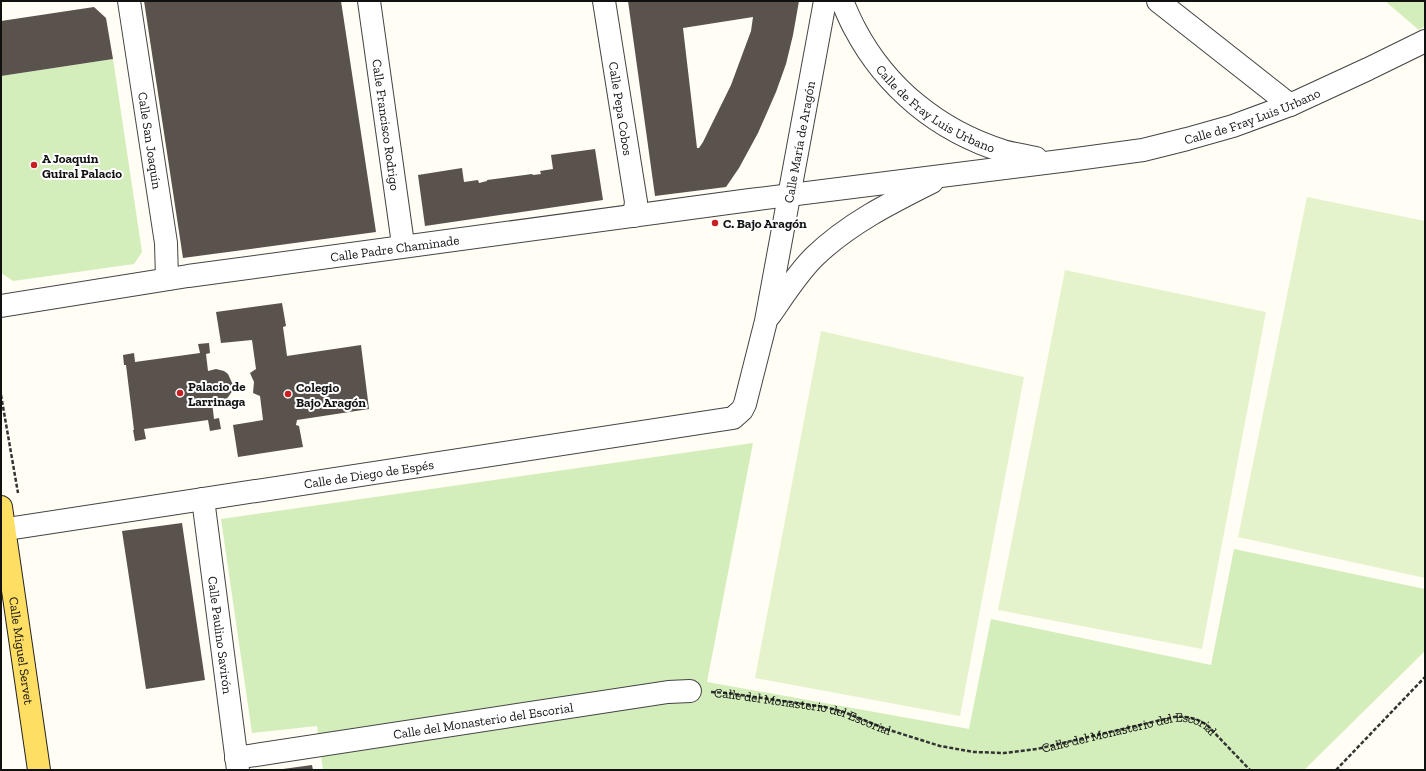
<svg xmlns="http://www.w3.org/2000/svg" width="1426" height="771" font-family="'Zilla Slab',serif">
	<rect width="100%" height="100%" fill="#fffdf4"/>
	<path fill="#d3edbb" d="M 1385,1 L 1425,1 L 1425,26 L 1419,30 Z
		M 113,59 L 142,252 L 134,264 L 13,281 L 1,273 L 1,76 Z
		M 753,443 L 707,682 L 969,729 L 991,619 L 1211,665 L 1234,549 L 1425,589 L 1425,651 L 1304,770 L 323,770 L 317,726 L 252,733 L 221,519 Z"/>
	<path fill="#e5f3cd" d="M 1307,197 L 1425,221 L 1425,578 L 1238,537 Z
		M 1065,270 L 1266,312 L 1202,649 L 998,610 Z
		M 821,331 L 1024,377 L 960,716 L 755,678 Z"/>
	<path fill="#5a524c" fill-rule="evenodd" d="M 144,1 L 341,1 L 376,232 L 183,258 Z
		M 628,1 L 799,1 L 793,35 L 786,64 L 776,92 L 758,133 L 739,168 L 726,187 L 655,196 ZM 753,17 L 751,31 L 731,85 L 703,142 L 699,148 L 697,148 L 683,28 Z
		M 94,7 L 106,18 L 113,59 L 1,76 L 1,21 Z
		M 595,149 L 603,200 L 425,226 L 418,175 L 462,168 L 464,182 L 478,180 L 479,183 L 487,181 L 487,180 L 532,174 L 533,175 L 541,174 L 540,171 L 553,169 L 551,155 Z
		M 282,303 L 286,326 L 283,327 L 287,356 L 361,345 L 369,409 L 297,420 L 296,425 L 299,426 L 303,447 L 238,457 L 233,425 L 263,420 L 260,396 L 253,393 L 254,382 L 250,373 L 256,369 L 252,340 L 221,343 L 216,312 Z
		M 209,343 L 210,353 L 206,354 L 208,371 L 216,369 L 224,371 L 228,374 L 233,385 L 233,390 L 226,400 L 220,403 L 212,402 L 214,419 L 219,418 L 221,429 L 210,431 L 208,420 L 144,429 L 146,439 L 135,441 L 133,430 L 134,430 L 126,365 L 124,365 L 123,355 L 134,353 L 135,362 L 200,353 L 198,344 Z
		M 182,523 L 205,680 L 146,689 L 122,531 Z
		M 312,765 L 313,770 L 283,770 L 283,769 Z"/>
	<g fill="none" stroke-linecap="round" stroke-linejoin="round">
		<g stroke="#444" stroke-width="24">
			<g id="minor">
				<path id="s2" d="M 129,1 L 166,243 L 167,279"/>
				<path id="s3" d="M 369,1 L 402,237 L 400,247"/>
				<path id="s4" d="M 604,1 L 636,202 L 634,216"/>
				<path id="s5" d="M 842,1 C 846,10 850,20 855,29 C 886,88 939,131 1003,151 C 1014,154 1025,156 1036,158"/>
				<path d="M 1158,1 L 1290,105"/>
				<path id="s6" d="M 1,306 L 188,276 L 750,200 L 1069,160 L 1143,150 L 1187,139 L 1233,126 L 1290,105 L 1368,69 L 1425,41"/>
				<path d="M 770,315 C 784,295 797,274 814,257 C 848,224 890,203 932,182"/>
				<path id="s7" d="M 203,499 L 238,770"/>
				<path id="s8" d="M 1,530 L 733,418 L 742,410 L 745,404 L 766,321 L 825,1"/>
				<path id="s9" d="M 236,758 L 668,692 L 690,691"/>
			</g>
		</g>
		<g stroke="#222" stroke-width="24">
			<g id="major">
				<path id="s10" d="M 1,507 L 39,770"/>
			</g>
		</g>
		<g stroke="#333" stroke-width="2.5" stroke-dasharray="4 2" stroke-linecap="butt">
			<path d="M 1,395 L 18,493"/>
			<path id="s1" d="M 711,692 L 727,693 L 825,707 L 844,712 L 886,729 L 940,746 L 974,752 L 1004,753 L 1037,749 L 1174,717 C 1187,716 1196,718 1207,725 L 1250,770"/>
			<path d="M 1336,770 L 1425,677"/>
		</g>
		<use href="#minor" stroke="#fff" stroke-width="22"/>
		<use href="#major" stroke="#ffde64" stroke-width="22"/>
	</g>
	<g fill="#ca1f22" stroke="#fff" stroke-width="1.5">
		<circle cx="34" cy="165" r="4"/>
		<circle cx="715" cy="223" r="4"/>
		<circle cx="180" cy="393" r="4"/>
		<circle cx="288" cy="394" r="4"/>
	</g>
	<g text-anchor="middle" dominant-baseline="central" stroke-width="4" stroke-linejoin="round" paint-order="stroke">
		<g font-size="13" fill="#111" stroke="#fff">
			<text stroke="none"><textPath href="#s5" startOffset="147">Calle de Fray Luis Urbano</textPath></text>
			<text stroke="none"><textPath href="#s4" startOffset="109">Calle Pepa Cobos</textPath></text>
			<text stroke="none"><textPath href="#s6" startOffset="1267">Calle de Fray Luis Urbano</textPath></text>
			<text stroke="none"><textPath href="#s3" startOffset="125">Calle Francisco Rodrigo</textPath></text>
			<text stroke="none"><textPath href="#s2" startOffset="141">Calle San Joaquín</textPath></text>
			<text stroke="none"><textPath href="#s8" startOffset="1027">Calle María de Aragón</textPath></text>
			<text stroke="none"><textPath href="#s6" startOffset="398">Calle Padre Chaminade</textPath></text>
			<text stroke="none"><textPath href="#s8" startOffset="372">Calle de Diego de Espés</textPath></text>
			<text stroke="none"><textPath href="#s7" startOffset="137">Calle Paulino Savirón</textPath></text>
			<text stroke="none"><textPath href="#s10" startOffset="145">Calle Miguel Servet</textPath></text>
			<text stroke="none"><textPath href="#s1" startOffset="94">Calle del Monasterio del Escorial</textPath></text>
			<text stroke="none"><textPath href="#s9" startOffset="250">Calle del Monasterio del Escorial</textPath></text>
			<text stroke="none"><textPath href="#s1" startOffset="430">Calle del Monasterio del Escorial</textPath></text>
		</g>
		<g font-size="13" font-weight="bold" fill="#111" stroke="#fff" text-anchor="start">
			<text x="42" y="158">A Joaquin<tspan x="42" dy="15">Guiral Palacio</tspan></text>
			<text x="723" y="223">C. Bajo Aragón</text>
			<text x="188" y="386">Palacio de<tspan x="188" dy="15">Larrinaga</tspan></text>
			<text x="296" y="387">Colegio<tspan x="296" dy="15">Bajo Aragón</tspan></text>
		</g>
	</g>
	<rect width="1426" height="771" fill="none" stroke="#111111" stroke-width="4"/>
</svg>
